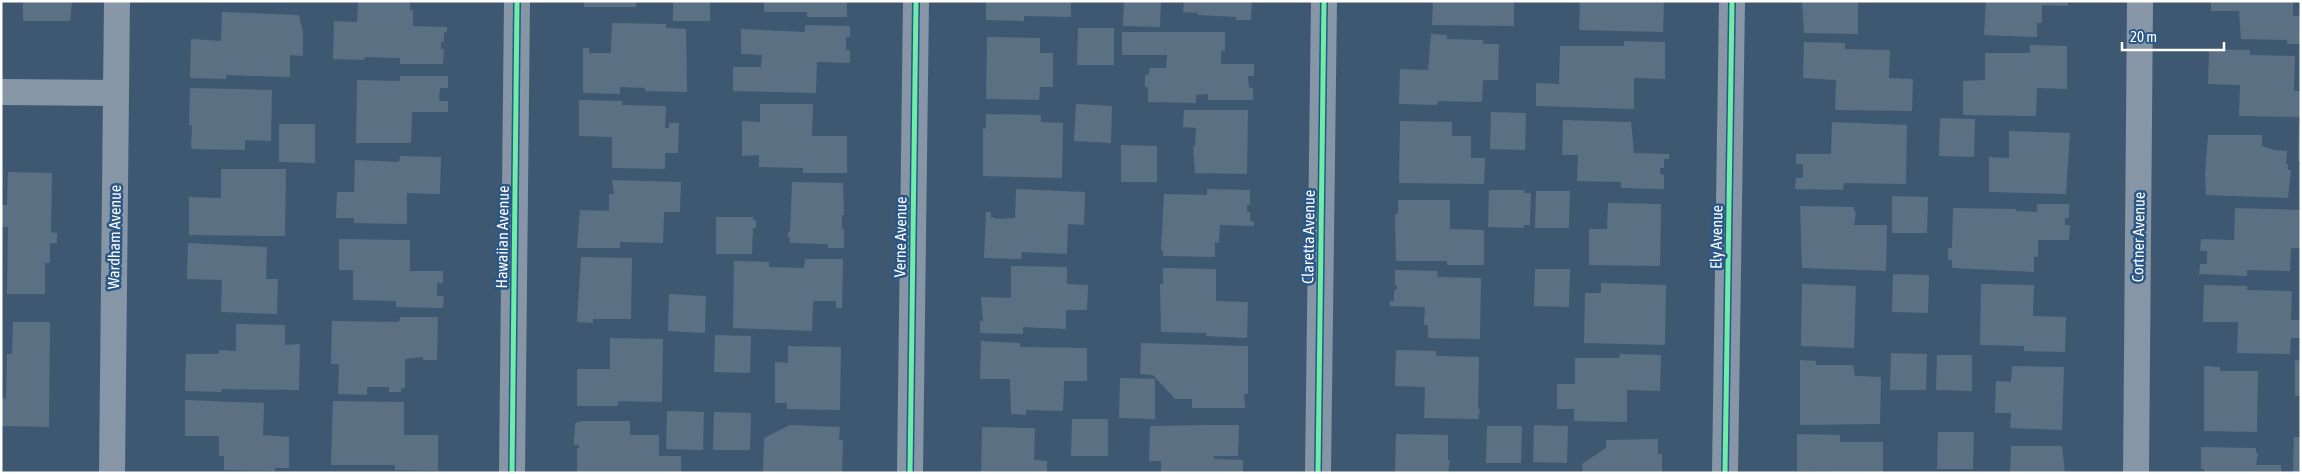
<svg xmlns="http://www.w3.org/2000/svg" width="2302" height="474" font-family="'Asap Condensed',sans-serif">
	<rect width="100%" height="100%" fill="#3f5871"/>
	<path fill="#5c7084" d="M 23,1 L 72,1 L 70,21 L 23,21 Z
		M 358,1 L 410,1 L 410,10 L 413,10 L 413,26 L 447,27 L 447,33 L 444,32 L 444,42 L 441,42 L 441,49 L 444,49 L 443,64 L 400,64 L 400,58 L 365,57 L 364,60 L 333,59 L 334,21 L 357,22 Z
		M 584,1 L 636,1 L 636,7 L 584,7 Z
		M 673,1 L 710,1 L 710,21 L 673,21 Z
		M 764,1 L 847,1 L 847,17 L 807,17 L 807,12 L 764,12 Z
		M 986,1 L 1071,1 L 1071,17 L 1024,16 L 1024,21 L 986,20 Z
		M 1124,1 L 1161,1 L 1160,27 L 1123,26 Z
		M 1184,1 L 1252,1 L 1251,20 L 1236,20 L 1236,17 L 1198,15 L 1198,13 L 1183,12 Z
		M 1433,1 L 1514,1 L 1514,26 L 1432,25 Z
		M 1580,1 L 1664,1 L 1663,32 L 1579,30 Z
		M 1802,1 L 1858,1 L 1858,34 L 1804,33 Z
		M 1986,1 L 2068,1 L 2068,6 L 2042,5 L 2042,23 L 2037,23 L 2037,37 L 1984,35 Z
		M 2211,1 L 2293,1 L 2293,16 L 2301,16 L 2301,44 L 2287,44 L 2287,40 L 2241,39 L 2239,11 L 2211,11 Z
		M 222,12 L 299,15 L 303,32 L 303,56 L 290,55 L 290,77 L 226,75 L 226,79 L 190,78 L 191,39 L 221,41 Z
		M 612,23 L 666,24 L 666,28 L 686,29 L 687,92 L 645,91 L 645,88 L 620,87 L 620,94 L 583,93 L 583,48 L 589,48 L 589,53 L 611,53 Z
		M 805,25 L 850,26 L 850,37 L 846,37 L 846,50 L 850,50 L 850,63 L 817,62 L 816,93 L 733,91 L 733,67 L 761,67 L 762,55 L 741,54 L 741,29 L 805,32 Z
		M 1078,28 L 1114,28 L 1114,65 L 1077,65 Z
		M 1122,32 L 1225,32 L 1225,51 L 1221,51 L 1221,64 L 1254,64 L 1254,76 L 1248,76 L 1249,88 L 1253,88 L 1253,100 L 1208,100 L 1208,94 L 1196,95 L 1196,103 L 1148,102 L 1148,87 L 1145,87 L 1145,75 L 1148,75 L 1150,68 L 1166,68 L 1167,55 L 1122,55 Z
		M 1431,34 L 1447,35 L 1447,39 L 1483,40 L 1483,44 L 1499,44 L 1498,80 L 1483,80 L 1482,102 L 1438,101 L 1437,105 L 1399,104 L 1400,69 L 1428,70 Z
		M 987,37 L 1040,38 L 1040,53 L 1053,53 L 1053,87 L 1040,87 L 1039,100 L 986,99 Z
		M 1624,41 L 1665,42 L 1665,79 L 1634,78 L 1634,109 L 1536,106 L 1536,83 L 1559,84 L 1560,46 L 1624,46 Z
		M 1804,42 L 1845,43 L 1845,49 L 1890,50 L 1889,78 L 1913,79 L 1912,111 L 1835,110 L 1836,80 L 1803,78 Z
		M 2030,45 L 2067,46 L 2067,89 L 2037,88 L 2036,116 L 1963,115 L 1963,81 L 1985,80 L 1985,53 L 2030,53 Z
		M 2209,49 L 2250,50 L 2250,55 L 2295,56 L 2294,91 L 2301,91 L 2301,117 L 2239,116 L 2240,85 L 2208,84 Z
		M 400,76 L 448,76 L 448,88 L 440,88 L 439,101 L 448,101 L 448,112 L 412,112 L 411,143 L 356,143 L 357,80 L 400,81 Z
		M 190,88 L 272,90 L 271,141 L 245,140 L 245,150 L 193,149 L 191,147 L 192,126 L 189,125 Z
		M 579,100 L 622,101 L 622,105 L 666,106 L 665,128 L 669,128 L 669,123 L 679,123 L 678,153 L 665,153 L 665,169 L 612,168 L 612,137 L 579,136 Z
		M 760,104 L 813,104 L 812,136 L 847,136 L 847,173 L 803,173 L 803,168 L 759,167 L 759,155 L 742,156 L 742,121 L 760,122 Z
		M 1076,104 L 1112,106 L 1111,143 L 1074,141 Z
		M 1184,110 L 1248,110 L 1247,174 L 1195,173 L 1193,146 L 1195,146 L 1196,128 L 1183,127 Z
		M 1491,112 L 1526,113 L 1525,150 L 1490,149 Z
		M 986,114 L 1041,115 L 1041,122 L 1063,123 L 1062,178 L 983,176 L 983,128 L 986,129 Z
		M 1940,118 L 1975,119 L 1974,157 L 1939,156 Z
		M 1563,120 L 1631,122 L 1634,153 L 1669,154 L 1669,159 L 1664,159 L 1664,168 L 1660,168 L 1660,174 L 1664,175 L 1664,189 L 1621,188 L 1621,182 L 1577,181 L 1578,155 L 1562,155 Z
		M 1400,121 L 1452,122 L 1452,136 L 1471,136 L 1471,158 L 1485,158 L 1484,184 L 1399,183 Z
		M 1832,122 L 1907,125 L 1906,184 L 1844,183 L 1843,190 L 1795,189 L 1796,178 L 1803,178 L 1803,164 L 1796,164 L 1796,154 L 1831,154 Z
		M 279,124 L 315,124 L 315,163 L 279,162 Z
		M 2299,124 L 2301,124 L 2301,161 L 2298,161 Z
		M 2009,131 L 2070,133 L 2066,194 L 1989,192 L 1989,157 L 2009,158 Z
		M 2208,135 L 2262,135 L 2262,146 L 2274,150 L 2287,151 L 2286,164 L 2288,164 L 2288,170 L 2291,170 L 2288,198 L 2206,195 L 2205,174 Z
		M 1121,145 L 1157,146 L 1157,182 L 1121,182 Z
		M 400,156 L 441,157 L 440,194 L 407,193 L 407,224 L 354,223 L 354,218 L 336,218 L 337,192 L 354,192 L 355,160 L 399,162 Z
		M 221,169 L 286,169 L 285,236 L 189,235 L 189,197 L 221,198 Z
		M 8,172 L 52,173 L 51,232 L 57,233 L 57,243 L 50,243 L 50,263 L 45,263 L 45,294 L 7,294 L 8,227 L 2,227 L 2,205 L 7,205 Z
		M 612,180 L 681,182 L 680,212 L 664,212 L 663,243 L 620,242 L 620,248 L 577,248 L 580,210 L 609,211 L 609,194 L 614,194 Z
		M 792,182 L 843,183 L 844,215 L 842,215 L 842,229 L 844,229 L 844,248 L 828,248 L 828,244 L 790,243 L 790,238 L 788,238 L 788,232 L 790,232 Z
		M 1016,189 L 1085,192 L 1084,225 L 1068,224 L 1067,254 L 1022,252 L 1021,259 L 984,258 L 986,212 L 991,212 L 991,217 L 998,219 L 1015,218 Z
		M 1207,189 L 1250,190 L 1250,205 L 1247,205 L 1247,212 L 1250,212 L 1250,221 L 1254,222 L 1254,226 L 1220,225 L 1219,243 L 1215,242 L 1215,257 L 1163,256 L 1163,250 L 1161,250 L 1164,194 L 1207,195 Z
		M 1489,190 L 1525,190 L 1524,193 L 1531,193 L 1530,225 L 1524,225 L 1524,228 L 1488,227 Z
		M 1536,191 L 1570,191 L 1569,228 L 1535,228 Z
		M 1892,196 L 1928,197 L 1927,233 L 1892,233 Z
		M 1398,200 L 1450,200 L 1450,229 L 1484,230 L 1484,265 L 1447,265 L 1447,261 L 1396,261 L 1395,214 L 1398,214 Z
		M 1608,203 L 1661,204 L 1660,266 L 1589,265 L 1589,229 L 1607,229 Z
		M 2037,204 L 2069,204 L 2069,218 L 2065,218 L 2065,225 L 2070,225 L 2069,240 L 2038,240 L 2038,257 L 2034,257 L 2034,272 L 1952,268 L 1952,260 L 1948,260 L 1948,248 L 1952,248 L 1953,208 L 2016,209 L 2016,211 L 2037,212 Z
		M 1800,206 L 1854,207 L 1854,211 L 1856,212 L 1854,225 L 1887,225 L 1886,271 L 1802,268 Z
		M 2235,208 L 2301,210 L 2301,248 L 2291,248 L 2290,271 L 2247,270 L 2247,276 L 2199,274 L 2200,264 L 2207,264 L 2207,251 L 2200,251 L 2201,239 L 2234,240 Z
		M 716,217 L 753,217 L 753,220 L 756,220 L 756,228 L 753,228 L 752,254 L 716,254 Z
		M 339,239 L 410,240 L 410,271 L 443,271 L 443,283 L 437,283 L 437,296 L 444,296 L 443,308 L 396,307 L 396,301 L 353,300 L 353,270 L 339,270 Z
		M 188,243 L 267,247 L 266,279 L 278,279 L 277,314 L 221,312 L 222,280 L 187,279 Z
		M 581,257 L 632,258 L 631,319 L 593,319 L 593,323 L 577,322 Z
		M 805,259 L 843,259 L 842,308 L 836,308 L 836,301 L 813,301 L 812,331 L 733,328 L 734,261 L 769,262 L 769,267 L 804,268 Z
		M 1011,266 L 1067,267 L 1067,284 L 1088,285 L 1087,310 L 1066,310 L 1066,329 L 1023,327 L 1023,334 L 980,333 L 980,321 L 983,321 L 981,297 L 1011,298 Z
		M 1163,268 L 1216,269 L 1216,301 L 1248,302 L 1247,338 L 1206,336 L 1206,333 L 1161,332 L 1160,284 L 1163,284 Z
		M 1535,269 L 1570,269 L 1569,307 L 1534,306 Z
		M 1395,270 L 1438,271 L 1437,277 L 1481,278 L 1480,339 L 1428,338 L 1428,325 L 1424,325 L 1425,307 L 1390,306 L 1390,301 L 1394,301 L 1394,290 L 1397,290 L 1397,286 L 1395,285 Z
		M 1893,274 L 1929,275 L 1928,313 L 1892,312 Z
		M 1601,283 L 1666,285 L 1665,345 L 1584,343 L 1585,293 L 1601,293 Z
		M 1802,284 L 1856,286 L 1854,348 L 1801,346 Z
		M 1981,284 L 2034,285 L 2033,316 L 2066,317 L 2065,352 L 2024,351 L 2024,346 L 1980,345 Z
		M 2204,285 L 2247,286 L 2247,290 L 2292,291 L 2291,320 L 2301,320 L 2301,338 L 2291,338 L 2290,354 L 2237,353 L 2238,322 L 2203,322 Z
		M 669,294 L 706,296 L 705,333 L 668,331 Z
		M 400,317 L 438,317 L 437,360 L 423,360 L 423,357 L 405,359 L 405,388 L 401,388 L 401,392 L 389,392 L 389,387 L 367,387 L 367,395 L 338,394 L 339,364 L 331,364 L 332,321 L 399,322 Z
		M 13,322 L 50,322 L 49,427 L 1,426 L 1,398 L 6,399 L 7,354 L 12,354 Z
		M 236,324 L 285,325 L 285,345 L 300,344 L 299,390 L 222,389 L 222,392 L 185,391 L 186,354 L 219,354 L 219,350 L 236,351 Z
		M 715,335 L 751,336 L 750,373 L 714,372 Z
		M 610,338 L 663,339 L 662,402 L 618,401 L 618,406 L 577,406 L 577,369 L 610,369 Z
		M 981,341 L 1020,343 L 1020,347 L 1087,348 L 1087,381 L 1064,381 L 1063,411 L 1026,410 L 1026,415 L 1011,414 L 1010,379 L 980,379 Z
		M 1141,343 L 1248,346 L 1248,394 L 1244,394 L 1245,408 L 1192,408 L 1192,399 L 1175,399 L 1153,375 L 1140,374 Z
		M 788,346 L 841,347 L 840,410 L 787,409 L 787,403 L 775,403 L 775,362 L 788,363 Z
		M 1396,350 L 1436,351 L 1436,356 L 1479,357 L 1478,409 L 1480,409 L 1478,419 L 1424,418 L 1425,387 L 1395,386 Z
		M 1891,353 L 1927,354 L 1926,390 L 1890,390 Z
		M 1620,354 L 1661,355 L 1660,391 L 1627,390 L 1627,422 L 1574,421 L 1574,409 L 1557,409 L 1557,384 L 1575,384 L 1575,358 L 1619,358 Z
		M 1937,355 L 1972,355 L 1972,391 L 1936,390 Z
		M 1800,360 L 1816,361 L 1816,365 L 1853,365 L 1855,376 L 1881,377 L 1880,424 L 1800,425 Z
		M 2295,360 L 2301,361 L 2301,396 L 2295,396 Z
		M 2012,366 L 2064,367 L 2062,430 L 2010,428 L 2011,413 L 1995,413 L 1996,381 L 2011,382 Z
		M 2204,366 L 2220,367 L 2220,371 L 2258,371 L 2257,432 L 2204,431 Z
		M 1120,378 L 1155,379 L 1155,419 L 1119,418 Z
		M 185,400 L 264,403 L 263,435 L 289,437 L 289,468 L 275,468 L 275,471 L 224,470 L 224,456 L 219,456 L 219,436 L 185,436 Z
		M 333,401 L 404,402 L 404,435 L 438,435 L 438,471 L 395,470 L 395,465 L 331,465 Z
		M 667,411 L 704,412 L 703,450 L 666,449 Z
		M 714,412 L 751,413 L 750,450 L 713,450 Z
		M 1072,419 L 1108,419 L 1108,456 L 1071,456 Z
		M 582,421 L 630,421 L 630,435 L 659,435 L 659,456 L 681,456 L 681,473 L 577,473 L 577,448 L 579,448 L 579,445 L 574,445 L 575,423 Z
		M 790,425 L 840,427 L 839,440 L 843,440 L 842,473 L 763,473 L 764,438 Z
		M 1208,425 L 1239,425 L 1238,456 L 1214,456 L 1214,459 L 1243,460 L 1243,473 L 1161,473 L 1161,461 L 1149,461 L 1150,426 Z
		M 1534,425 L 1568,426 L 1567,463 L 1533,462 Z
		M 1487,426 L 1522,426 L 1521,463 L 1486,463 Z
		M 982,427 L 1035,428 L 1034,460 L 1047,461 L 1047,473 L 981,473 Z
		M 1938,432 L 1974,432 L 1973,469 L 1937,469 Z
		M 1396,434 L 1448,435 L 1448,460 L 1450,460 L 1448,473 L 1395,473 Z
		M 1797,434 L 1840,435 L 1840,442 L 1883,442 L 1883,473 L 1797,471 Z
		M 2294,437 L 2301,437 L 2301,473 L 2293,473 Z
		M 1658,439 L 1658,454 L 1662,454 L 1662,473 L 1583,473 L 1582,464 L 1606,448 L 1606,440 Z
		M 2011,446 L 2062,446 L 2065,473 L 2010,473 Z
		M 2201,447 L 2256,448 L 2256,453 L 2258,453 L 2256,465 L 2281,465 L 2281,473 L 2204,473 L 2204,469 L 2201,469 Z"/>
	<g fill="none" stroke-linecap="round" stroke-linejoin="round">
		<path stroke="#8696a7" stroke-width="26" d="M 1,92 L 116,93
			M 112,473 L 117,1
			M 512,473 L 517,1
			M 910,473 L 916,1
			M 1318,473 L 1324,1
			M 1725,473 L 1732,1
			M 2136,473 L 2140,1"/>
		<g stroke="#2a5786" stroke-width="8">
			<path id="cycleway" d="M 512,473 L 517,1
				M 910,473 L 916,1
				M 1318,473 L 1324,1
				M 1725,473 L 1732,1"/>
		</g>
		<use href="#cycleway" stroke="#6deda7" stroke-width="5"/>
	</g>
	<g text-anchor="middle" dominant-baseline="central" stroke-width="5" stroke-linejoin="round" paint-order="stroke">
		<g font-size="16" fill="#fff" stroke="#2a5786">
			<text transform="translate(114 237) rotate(-89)">Wardham Avenue</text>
			<text transform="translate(502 237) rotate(-89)">Hawaiian Avenue</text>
			<text transform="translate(900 237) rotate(-89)">Verne Avenue</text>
			<text transform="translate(1308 237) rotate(-89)">Claretta Avenue</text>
			<text transform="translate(1716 237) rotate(-89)">Ely Avenue</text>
			<text transform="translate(2138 237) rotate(-89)">Cortner Avenue</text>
		</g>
	</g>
	<rect width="2302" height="474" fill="none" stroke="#ffffff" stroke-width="5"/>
	<path d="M2122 42v8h102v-8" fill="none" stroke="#ffffff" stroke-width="2.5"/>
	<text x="2130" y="42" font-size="15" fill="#ffffff" stroke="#2a5786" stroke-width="4" paint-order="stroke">20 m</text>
</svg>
